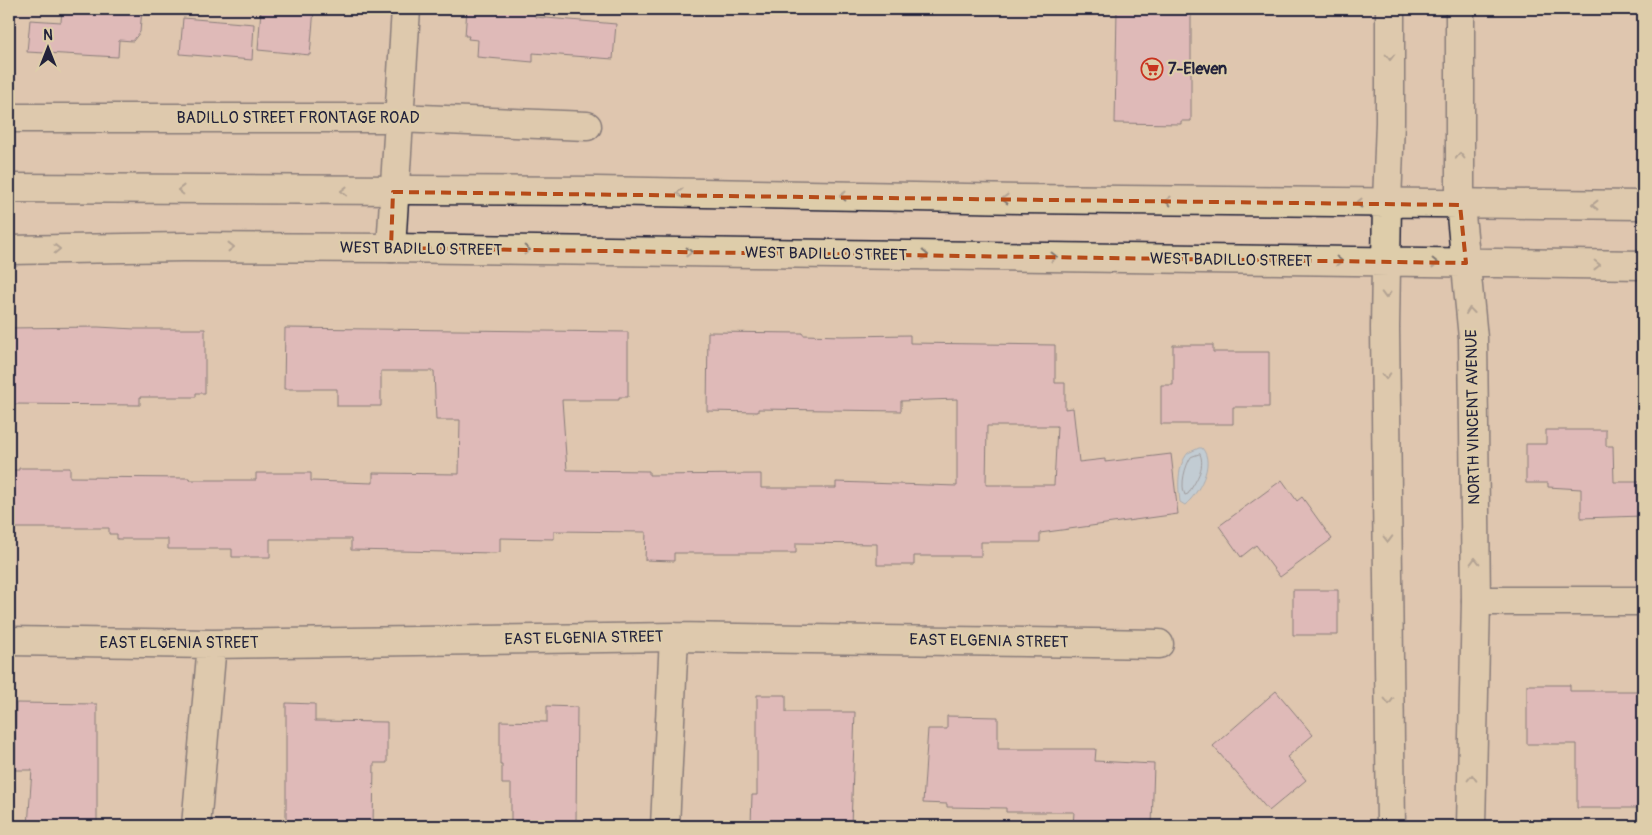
<svg xmlns="http://www.w3.org/2000/svg" width="1652" height="835" font-family="Pangolin,sans-serif">
	<rect width="100%" height="100%" fill="#dfc6af"/>
	<filter id="ink" filterUnits="userSpaceOnUse"><feTurbulence type="fractalNoise" baseFrequency=".02" numOctaves="2"/><feDisplacementMap in="SourceGraphic" scale="10" xChannelSelector="R" yChannelSelector="G"/><feConvolveMatrix kernelMatrix="1 2 1 2 8 2 1 2 1" color-interpolation-filters="sRGB"/></filter>
	<g filter="url(#ink)">
		<path fill="#a1d3fe" stroke="#6e8cb0" d="M 1199,448 L 1202,448 C 1216,464 1198,494 1185,505 L 1180,502 C 1178,486 1177,466 1188,453 Z"/>
		<g fill="none" stroke-linecap="round" stroke-linejoin="round">
			<path stroke="#556989" stroke-width="1" d="M 1200,454 C 1206,468 1195,482 1188,494 L 1185,495 C 1180,485 1185,466 1191,457 Z"/>
		</g>
		<path fill="#e1abc4" stroke="#22223b" fill-rule="evenodd" d="M 62,9 L 142,9 L 140,32 L 133,41 L 119,40 L 118,57 L 27,52 L 30,20 L 61,22 Z
			M 261,9 L 314,9 L 310,55 L 258,50 Z
			M 467,9 L 536,9 L 535,17 L 616,24 L 613,59 L 533,53 L 533,62 L 477,57 L 478,40 L 468,39 L 469,36 L 465,36 Z
			M 1117,9 L 1191,9 L 1191,121 L 1181,121 L 1181,124 L 1115,123 Z
			M 183,18 L 254,24 L 252,60 L 180,54 Z
			M 98,327 L 135,329 L 205,329 L 205,393 L 196,393 L 196,397 L 140,397 L 140,405 L 10,404 L 9,328 Z
			M 285,328 L 628,332 L 628,397 L 619,397 L 619,400 L 562,400 L 567,470 L 649,471 L 649,475 L 761,474 L 761,488 L 836,488 L 836,482 L 957,486 L 957,399 L 901,401 L 901,411 L 758,409 L 758,412 L 707,411 L 708,332 L 803,333 L 803,335 L 843,336 L 910,335 L 910,343 L 1055,345 L 1055,383 L 1065,383 L 1065,409 L 1073,408 L 1079,462 L 1105,459 L 1105,462 L 1171,454 L 1178,514 L 1040,533 L 1040,542 L 981,542 L 981,556 L 914,556 L 914,565 L 877,565 L 877,544 L 796,543 L 796,553 L 674,553 L 674,561 L 645,560 L 646,532 L 554,531 L 554,539 L 500,538 L 500,552 L 495,553 L 351,550 L 351,539 L 270,539 L 270,557 L 232,557 L 232,549 L 168,549 L 168,539 L 117,539 L 117,534 L 109,534 L 109,528 L 9,528 L 9,470 L 19,470 L 19,468 L 70,468 L 70,477 L 190,478 L 190,480 L 256,480 L 256,473 L 311,473 L 311,481 L 373,483 L 373,473 L 459,474 L 460,420 L 436,420 L 434,371 L 381,371 L 381,406 L 337,406 L 337,389 L 284,389 ZM 987,426 L 1057,426 L 1054,485 L 986,485 Z
			M 1173,345 L 1213,345 L 1213,352 L 1269,352 L 1269,407 L 1233,407 L 1233,424 L 1161,424 L 1161,385 L 1173,385 Z
			M 1546,430 L 1606,430 L 1606,446 L 1613,446 L 1614,482 L 1643,482 L 1643,516 L 1581,518 L 1581,489 L 1548,487 L 1548,483 L 1526,483 L 1526,444 L 1546,444 Z
			M 1282,480 L 1297,501 L 1302,497 L 1332,539 L 1280,577 L 1256,545 L 1241,557 L 1219,526 Z
			M 1293,590 L 1338,590 L 1338,635 L 1293,635 Z
			M 1527,685 L 1570,685 L 1570,691 L 1643,691 L 1643,808 L 1577,808 L 1577,744 L 1527,744 Z
			M 1276,691 L 1313,735 L 1287,757 L 1306,780 L 1269,811 L 1213,746 Z
			M 757,695 L 786,695 L 786,712 L 855,712 L 851,826 L 751,824 L 752,795 L 757,795 Z
			M 16,703 L 97,704 L 97,826 L 28,826 L 32,770 L 15,770 Z
			M 286,703 L 315,704 L 315,721 L 387,722 L 387,763 L 374,763 L 373,826 L 309,826 L 309,823 L 286,823 Z
			M 547,706 L 577,707 L 576,824 L 568,824 L 568,826 L 511,826 L 511,784 L 502,784 L 502,765 L 500,765 L 500,721 L 547,722 Z
			M 947,716 L 998,717 L 998,749 L 1096,749 L 1095,761 L 1154,764 L 1152,826 L 1073,826 L 1074,812 L 1006,812 L 1006,808 L 947,807 L 947,804 L 923,803 L 928,729 L 947,729 Z"/>
		<g fill="none" stroke-linecap="round" stroke-linejoin="round">
			<g stroke="#22223b" stroke-width="31">
				<path id="minor" d="M 9,118 L 398,118 L 587,126
					M 391,248 L 406,9
					M 1476,601 L 1643,601
					M 9,641 L 212,644 L 674,637 L 1159,644
					M 196,826 L 212,644
					M 665,826 L 674,637"/>
			</g>
			<g stroke="#22223b" stroke-width="31">
				<path id="tertiary" d="M 1460,9 L 1460,205
					M 1387,203 L 1390,122 L 1390,9"/>
			</g>
			<g stroke="#22223b" stroke-width="31">
				<path id="primary" d="M 9,188 L 596,191 L 1020,199 L 1643,205
					M 1387,203 L 1385,328 L 1391,826
					M 1460,205 L 1473,338 L 1476,601 L 1471,826
					M 9,250 L 183,247 L 391,248 L 1643,265"/>
			</g>
			<use href="#minor" stroke="#decdaa" stroke-width="28"/>
			<use href="#tertiary" stroke="#decdaa" stroke-width="28"/>
			<use href="#primary" stroke="#decdaa" stroke-width="28"/>
		</g>
		<defs><path id="oneway-chevron" d="M-2-3.5L2.5 0L-2 3.5" fill="none" stroke-width="1.6" stroke-linecap="round" stroke-linejoin="round" transform="scale(1.25)"/></defs>
		<g stroke="#807872">
			<use href="#oneway-chevron" transform="translate(1390 57) rotate(90)"/>
			<use href="#oneway-chevron" transform="translate(1460 156) rotate(-91)"/>
			<use href="#oneway-chevron" transform="translate(181 190) rotate(-179)"/>
			<use href="#oneway-chevron" transform="translate(344 191) rotate(-179)"/>
			<use href="#oneway-chevron" transform="translate(680 193) rotate(-179)"/>
			<use href="#oneway-chevron" transform="translate(843 196) rotate(-179)"/>
			<use href="#oneway-chevron" transform="translate(1005 199) rotate(-179)"/>
			<use href="#oneway-chevron" transform="translate(1168 201) rotate(-179)"/>
			<use href="#oneway-chevron" transform="translate(1359 203) rotate(-179)"/>
			<use href="#oneway-chevron" transform="translate(1595 205) rotate(-180)"/>
			<use href="#oneway-chevron" transform="translate(231 247)"/>
			<use href="#oneway-chevron" transform="translate(57 249) rotate(-1)"/>
			<use href="#oneway-chevron" transform="translate(527 250) rotate(1)"/>
			<use href="#oneway-chevron" transform="translate(689 252) rotate(1)"/>
			<use href="#oneway-chevron" transform="translate(925 255) rotate(1)"/>
			<use href="#oneway-chevron" transform="translate(1054 257) rotate(1)"/>
			<use href="#oneway-chevron" transform="translate(1339 261) rotate(1)"/>
			<use href="#oneway-chevron" transform="translate(1435 263) rotate(1)"/>
			<use href="#oneway-chevron" transform="translate(1597 265) rotate(1)"/>
			<use href="#oneway-chevron" transform="translate(1386 295) rotate(91)"/>
			<use href="#oneway-chevron" transform="translate(1470 311) rotate(-96)"/>
			<use href="#oneway-chevron" transform="translate(1386 376) rotate(89)"/>
			<use href="#oneway-chevron" transform="translate(1388 539) rotate(89)"/>
			<use href="#oneway-chevron" transform="translate(1475 561) rotate(-91)"/>
			<use href="#oneway-chevron" transform="translate(1389 701) rotate(89)"/>
			<use href="#oneway-chevron" transform="translate(1472 778) rotate(-89)"/>
		</g>
	</g>
	<path d="M0 0H1652V835H0ZM 393,192 L 1460,205 L 1466,263 L 391,248 Z" fill="#dfc6af" fill-opacity=".55" fill-rule="evenodd"/>
	<path fill="none" stroke="#b64b18" stroke-width="4" stroke-dasharray="10 6" stroke-linejoin="round" d="M 393,192 L 1460,205 L 1466,263 L 391,248 Z"/>
	<defs>
		<g id="supermarket-ring" transform="scale(1.125)"><circle r="9.5" fill="#decdaa" stroke="#c8321e" stroke-width="1.5"/><path d="M-6-5.5h2.5l.6 2H6L4.5 2H-2.5L-4.4-4H-6ZM-1.5 3.2a1.3 1.3 0 1 0 .1 0ZM3 3.2a1.3 1.3 0 1 0 .1 0Z" fill="#c8321e"/></g>
	</defs>
	<g fill-rule="evenodd">
		<use href="#supermarket-ring" x="1152" y="69"/>
	</g>
	<g text-anchor="middle" dominant-baseline="central" stroke-width="4.5" stroke-linejoin="round" paint-order="stroke">
		<g font-size="16" font-weight="bold" fill="#22223b" stroke="#decdaa" text-anchor="start">
			<text x="1168" y="69">7-Eleven</text>
		</g>
		<g font-size="16" fill="#22223b" stroke="#decdaa">
			<text x="298" y="118">BADILLO STREET FRONTAGE ROAD</text>
			<text transform="translate(421 249) rotate(1)">WEST BADILLO STREET</text>
			<text transform="translate(826 254) rotate(1)">WEST BADILLO STREET</text>
			<text transform="translate(1231 260) rotate(1)">WEST BADILLO STREET</text>
			<text transform="translate(1473 417) rotate(-91)">NORTH VINCENT AVENUE</text>
			<text transform="translate(584 638) rotate(-1)">EAST ELGENIA STREET</text>
			<text transform="translate(989 641) rotate(1)">EAST ELGENIA STREET</text>
			<text x="179" y="643">EAST ELGENIA STREET</text>
		</g>
	</g>
	<rect width="1652" height="835" fill="none" stroke="#decdaa" stroke-width="30"/>
	<rect x="15" y="15" width="1622" height="805" fill="none" stroke="#22223b" stroke-width="2" filter="url(#ink)"/>
	<g transform="translate(48 48)" stroke="#decdaa" stroke-width="4" paint-order="stroke">
	<path d="M0-4L9 19L0 12L-9 19Z" fill="#22223b"/>
	<text y="-8" font-size="14" font-weight="bold" text-anchor="middle" fill="#22223b">N</text>
	</g>
</svg>
